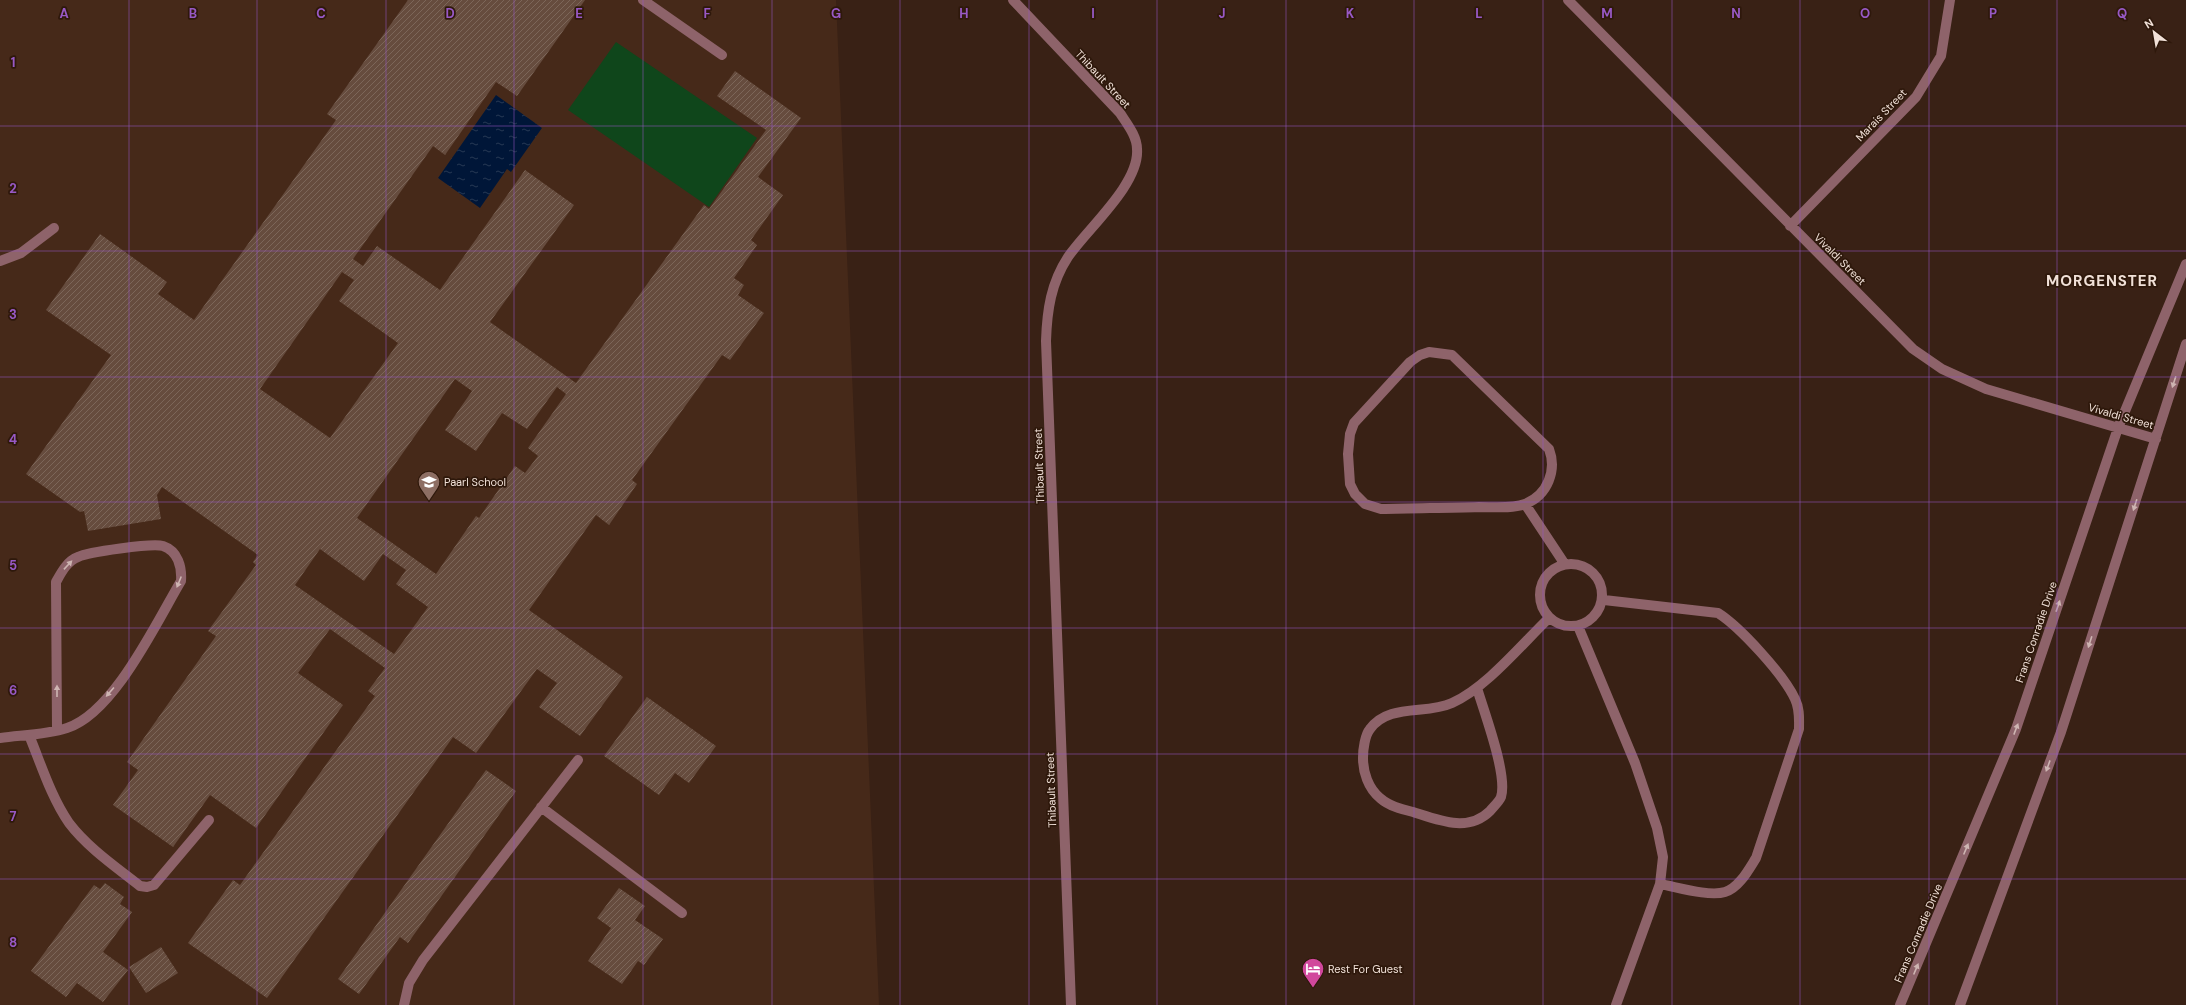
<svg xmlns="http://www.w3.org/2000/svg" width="2186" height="1005" font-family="'DM Sans',sans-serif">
	<defs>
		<pattern id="water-ripples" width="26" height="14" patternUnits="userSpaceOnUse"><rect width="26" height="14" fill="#001638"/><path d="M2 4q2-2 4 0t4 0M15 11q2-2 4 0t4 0" fill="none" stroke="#263854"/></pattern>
		<pattern id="building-hatch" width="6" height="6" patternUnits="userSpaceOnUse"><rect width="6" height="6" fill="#664c3e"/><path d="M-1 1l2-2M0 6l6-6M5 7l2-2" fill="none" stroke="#7c6659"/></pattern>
	</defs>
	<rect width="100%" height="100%" fill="#392115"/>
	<path fill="#462919" d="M 0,0 L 836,0 L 879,1005 L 0,1005 Z"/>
	<path fill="#0f461b" d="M 616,42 L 757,138 L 709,207 L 568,110 Z"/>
	<path fill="url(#water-ripples)" d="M 496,95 L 542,128 L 511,172 L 507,169 L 480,208 L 438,178 Z"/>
	<path fill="url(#building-hatch)" fill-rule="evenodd" d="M 408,0 L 585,0 L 517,96 L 496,82 L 445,155 L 433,146 L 353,259 L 363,266 L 377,246 L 440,290 L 525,170 L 574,205 L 490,322 L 576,383 L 704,205 L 709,209 L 766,130 L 717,96 L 735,71 L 801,118 L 758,177 L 783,195 L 751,240 L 757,245 L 734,278 L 744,285 L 738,295 L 764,313 L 730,360 L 722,355 L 632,480 L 637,484 L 609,525 L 596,515 L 529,610 L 623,677 L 580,736 L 539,707 L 557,683 L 537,669 L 476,753 L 453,737 L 267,998 L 188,943 L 233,880 L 240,885 L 375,696 L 368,691 L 385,668 L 330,629 L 298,673 L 343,705 L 256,828 L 210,795 L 173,847 L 113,805 L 138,770 L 127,762 L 216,636 L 208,631 L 256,565 L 253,562 L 258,555 L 162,487 L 157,495 L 161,519 L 88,531 L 84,511 L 80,512 L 26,474 L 111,355 L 46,310 L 100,234 L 167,282 L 158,294 L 194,320 L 336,120 L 327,114 ZM 342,272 L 354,280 L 339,301 L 398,343 L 330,438 L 260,389 ZM 455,379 L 472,391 L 445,430 L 476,451 L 502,413 L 527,429 L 557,387 L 566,394 L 528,448 L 538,456 L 525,473 L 515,466 L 479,518 L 476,516 L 436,574 L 357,518 ZM 320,549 L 364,581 L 383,554 L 406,570 L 396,584 L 428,607 L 394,654 L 295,585 Z
		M 647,697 L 716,746 L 689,783 L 675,773 L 659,795 L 604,756 Z
		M 486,770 L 516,791 L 408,943 L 400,937 L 359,994 L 338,979 Z
		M 105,883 L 124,897 L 120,904 L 132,912 L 103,952 L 128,970 L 103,1002 L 77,983 L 66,997 L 31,971 L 94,885 L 100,889 Z
		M 619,888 L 645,906 L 635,920 L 663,939 L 644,965 L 638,961 L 622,984 L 588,961 L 611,928 L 597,918 Z
		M 161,947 L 178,973 L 146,993 L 129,967 Z"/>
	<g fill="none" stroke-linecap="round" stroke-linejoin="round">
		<path stroke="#8e636a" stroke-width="10" d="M 643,0 L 722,55
			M 1013,0 L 1120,113 C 1127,124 1137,136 1137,149 C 1140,184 1087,229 1068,257 C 1051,283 1047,310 1046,341 L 1071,1005
			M 1568,0 L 1913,349 L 1942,369 L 1986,389 L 2156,439
			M 1790,226 L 1916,97 L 1941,56 L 1950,0
			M 0,261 L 21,253 L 54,228
			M 1429,352 L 1452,355 L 1549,449 C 1557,470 1548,495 1525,504 C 1512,509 1493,507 1479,507 C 1446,508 1414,508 1381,509 L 1365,504 L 1355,494 L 1350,484 L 1348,454 L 1350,434 L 1354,423 L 1410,362 L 1420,355 Z
			M 1525,504 L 1564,563
			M1540 595a31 31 0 1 1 62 0a31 31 0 1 1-62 0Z
			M 1604,600 L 1718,613 C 1740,627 1784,675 1795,699 C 1800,709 1799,719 1799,729 L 1756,858 C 1749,869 1739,888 1725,892 C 1709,897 1677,887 1660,884
			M 1578,626 L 1635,763 L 1657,828 L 1663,857 L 1660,884 L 1616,1005
			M 1477,688 C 1484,712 1508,775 1501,797 C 1499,802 1493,807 1490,811 C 1468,833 1438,820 1413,812 C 1401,809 1389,806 1380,798 C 1368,788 1363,772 1363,758 C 1363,749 1365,735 1370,729 C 1389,703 1426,715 1452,703 C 1486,688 1521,645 1549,618
			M 29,735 C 41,764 51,797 69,823 C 88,848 116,867 140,886 L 147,887 L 154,885 L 209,820
			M 0,738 C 22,735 45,735 67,728 C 114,713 156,623 181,581 C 182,567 178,551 163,546 C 152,543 88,552 78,557 C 67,561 61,573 56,582 L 57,730
			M 541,807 L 682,913
			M 404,1005 L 409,983 L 423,960 L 578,760
			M 1900,1005 L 2016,729 L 2118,428 L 2186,264
			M 1960,1005 L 2061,732 L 2186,344"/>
	</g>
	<defs><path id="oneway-solid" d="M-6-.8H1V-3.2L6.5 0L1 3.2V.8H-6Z"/></defs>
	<g fill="#ceb5b2">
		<use href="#oneway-solid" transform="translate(2174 382) rotate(108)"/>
		<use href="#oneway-solid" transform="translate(2135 505) rotate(108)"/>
		<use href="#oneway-solid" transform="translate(68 565) rotate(-47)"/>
		<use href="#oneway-solid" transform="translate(179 582) rotate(112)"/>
		<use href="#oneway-solid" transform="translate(2058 606) rotate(-71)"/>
		<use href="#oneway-solid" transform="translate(2090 642) rotate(108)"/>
		<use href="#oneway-solid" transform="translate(57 691) rotate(-90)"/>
		<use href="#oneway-solid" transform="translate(110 692) rotate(131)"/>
		<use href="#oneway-solid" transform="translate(2016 729) rotate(-69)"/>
		<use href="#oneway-solid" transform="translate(2048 766) rotate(110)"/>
		<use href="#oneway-solid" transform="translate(1966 849) rotate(-67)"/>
		<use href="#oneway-solid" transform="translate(1916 969) rotate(-67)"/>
	</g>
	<path fill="none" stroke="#9859c5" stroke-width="1" stroke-opacity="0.55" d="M 129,0 L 129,1005M 257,0 L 257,1005M 386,0 L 386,1005M 514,0 L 514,1005M 643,0 L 643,1005M 772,0 L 772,1005M 900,0 L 900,1005M 1029,0 L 1029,1005M 1157,0 L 1157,1005M 1286,0 L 1286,1005M 1414,0 L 1414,1005M 1543,0 L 1543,1005M 1672,0 L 1672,1005M 1800,0 L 1800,1005M 1929,0 L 1929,1005M 2057,0 L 2057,1005M 0,126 L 2186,126M 0,251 L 2186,251M 0,377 L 2186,377M 0,502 L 2186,502M 0,628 L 2186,628M 0,754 L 2186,754M 0,879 L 2186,879"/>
	<defs>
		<g id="school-pin" transform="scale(1.15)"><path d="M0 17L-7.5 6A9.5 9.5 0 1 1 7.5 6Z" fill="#8d6e63" stroke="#2e180b"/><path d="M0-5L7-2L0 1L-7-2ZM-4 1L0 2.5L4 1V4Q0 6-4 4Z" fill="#fff"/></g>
		<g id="hotel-pin" transform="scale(1.15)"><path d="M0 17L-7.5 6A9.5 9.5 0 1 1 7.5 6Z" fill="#d1479c" stroke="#2e180b"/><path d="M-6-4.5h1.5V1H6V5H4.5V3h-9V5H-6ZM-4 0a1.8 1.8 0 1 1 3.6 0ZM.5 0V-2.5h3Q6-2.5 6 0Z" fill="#fff"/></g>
	</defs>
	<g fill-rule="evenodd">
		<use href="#school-pin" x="429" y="482"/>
		<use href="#hotel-pin" x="1313" y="969"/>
	</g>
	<g text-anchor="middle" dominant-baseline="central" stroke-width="3.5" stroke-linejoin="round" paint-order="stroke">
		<g font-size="11" fill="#f1e1d8" stroke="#2e180b">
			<text transform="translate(1103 79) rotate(47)">Thibault Street</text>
			<text transform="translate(1881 115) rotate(-46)">Marais Street</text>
			<text transform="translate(1840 259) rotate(45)">Vivaldi Street</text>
			<text transform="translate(2121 416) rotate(16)">Vivaldi Street</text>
			<text transform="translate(1039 466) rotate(-92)">Thibault Street</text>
			<text transform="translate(2036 632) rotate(-71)">Frans Conradie Drive</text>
			<text transform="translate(1051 790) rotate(-92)">Thibault Street</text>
			<text transform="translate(1918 933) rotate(-67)">Frans Conradie Drive</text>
		</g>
		<g font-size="11" fill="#f1e1d8" stroke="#2e180b" text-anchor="start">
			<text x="444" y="482">Paarl School</text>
			<text x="1328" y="969">Rest For Guest</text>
		</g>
		<g font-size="15" font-weight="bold" letter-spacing="1" fill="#f1e1d8" stroke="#2e180b">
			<text x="2102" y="281">MORGENSTER</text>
		</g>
	</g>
	<g font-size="13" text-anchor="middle" font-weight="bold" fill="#9859c5" stroke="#2e180b" stroke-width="3.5" stroke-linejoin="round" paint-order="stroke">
		<text x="64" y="18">A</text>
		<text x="193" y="18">B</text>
		<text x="321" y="18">C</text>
		<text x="450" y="18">D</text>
		<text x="579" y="18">E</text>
		<text x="707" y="18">F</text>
		<text x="836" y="18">G</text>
		<text x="964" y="18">H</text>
		<text x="1093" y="18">I</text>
		<text x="1222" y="18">J</text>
		<text x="1350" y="18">K</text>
		<text x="1479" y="18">L</text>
		<text x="1607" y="18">M</text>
		<text x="1736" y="18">N</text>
		<text x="1865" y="18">O</text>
		<text x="1993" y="18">P</text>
		<text x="2122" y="18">Q</text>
		<text x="13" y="67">1</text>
		<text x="13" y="193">2</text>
		<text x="13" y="319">3</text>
		<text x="13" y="444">4</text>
		<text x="13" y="570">5</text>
		<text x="13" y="695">6</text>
		<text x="13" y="821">7</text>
		<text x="13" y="947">8</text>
	</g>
	<g transform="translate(2154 32) rotate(329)" stroke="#2e180b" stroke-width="3" paint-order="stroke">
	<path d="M0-3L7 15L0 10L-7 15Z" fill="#f1e1d8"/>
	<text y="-6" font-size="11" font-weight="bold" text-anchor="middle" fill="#f1e1d8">N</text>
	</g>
</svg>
